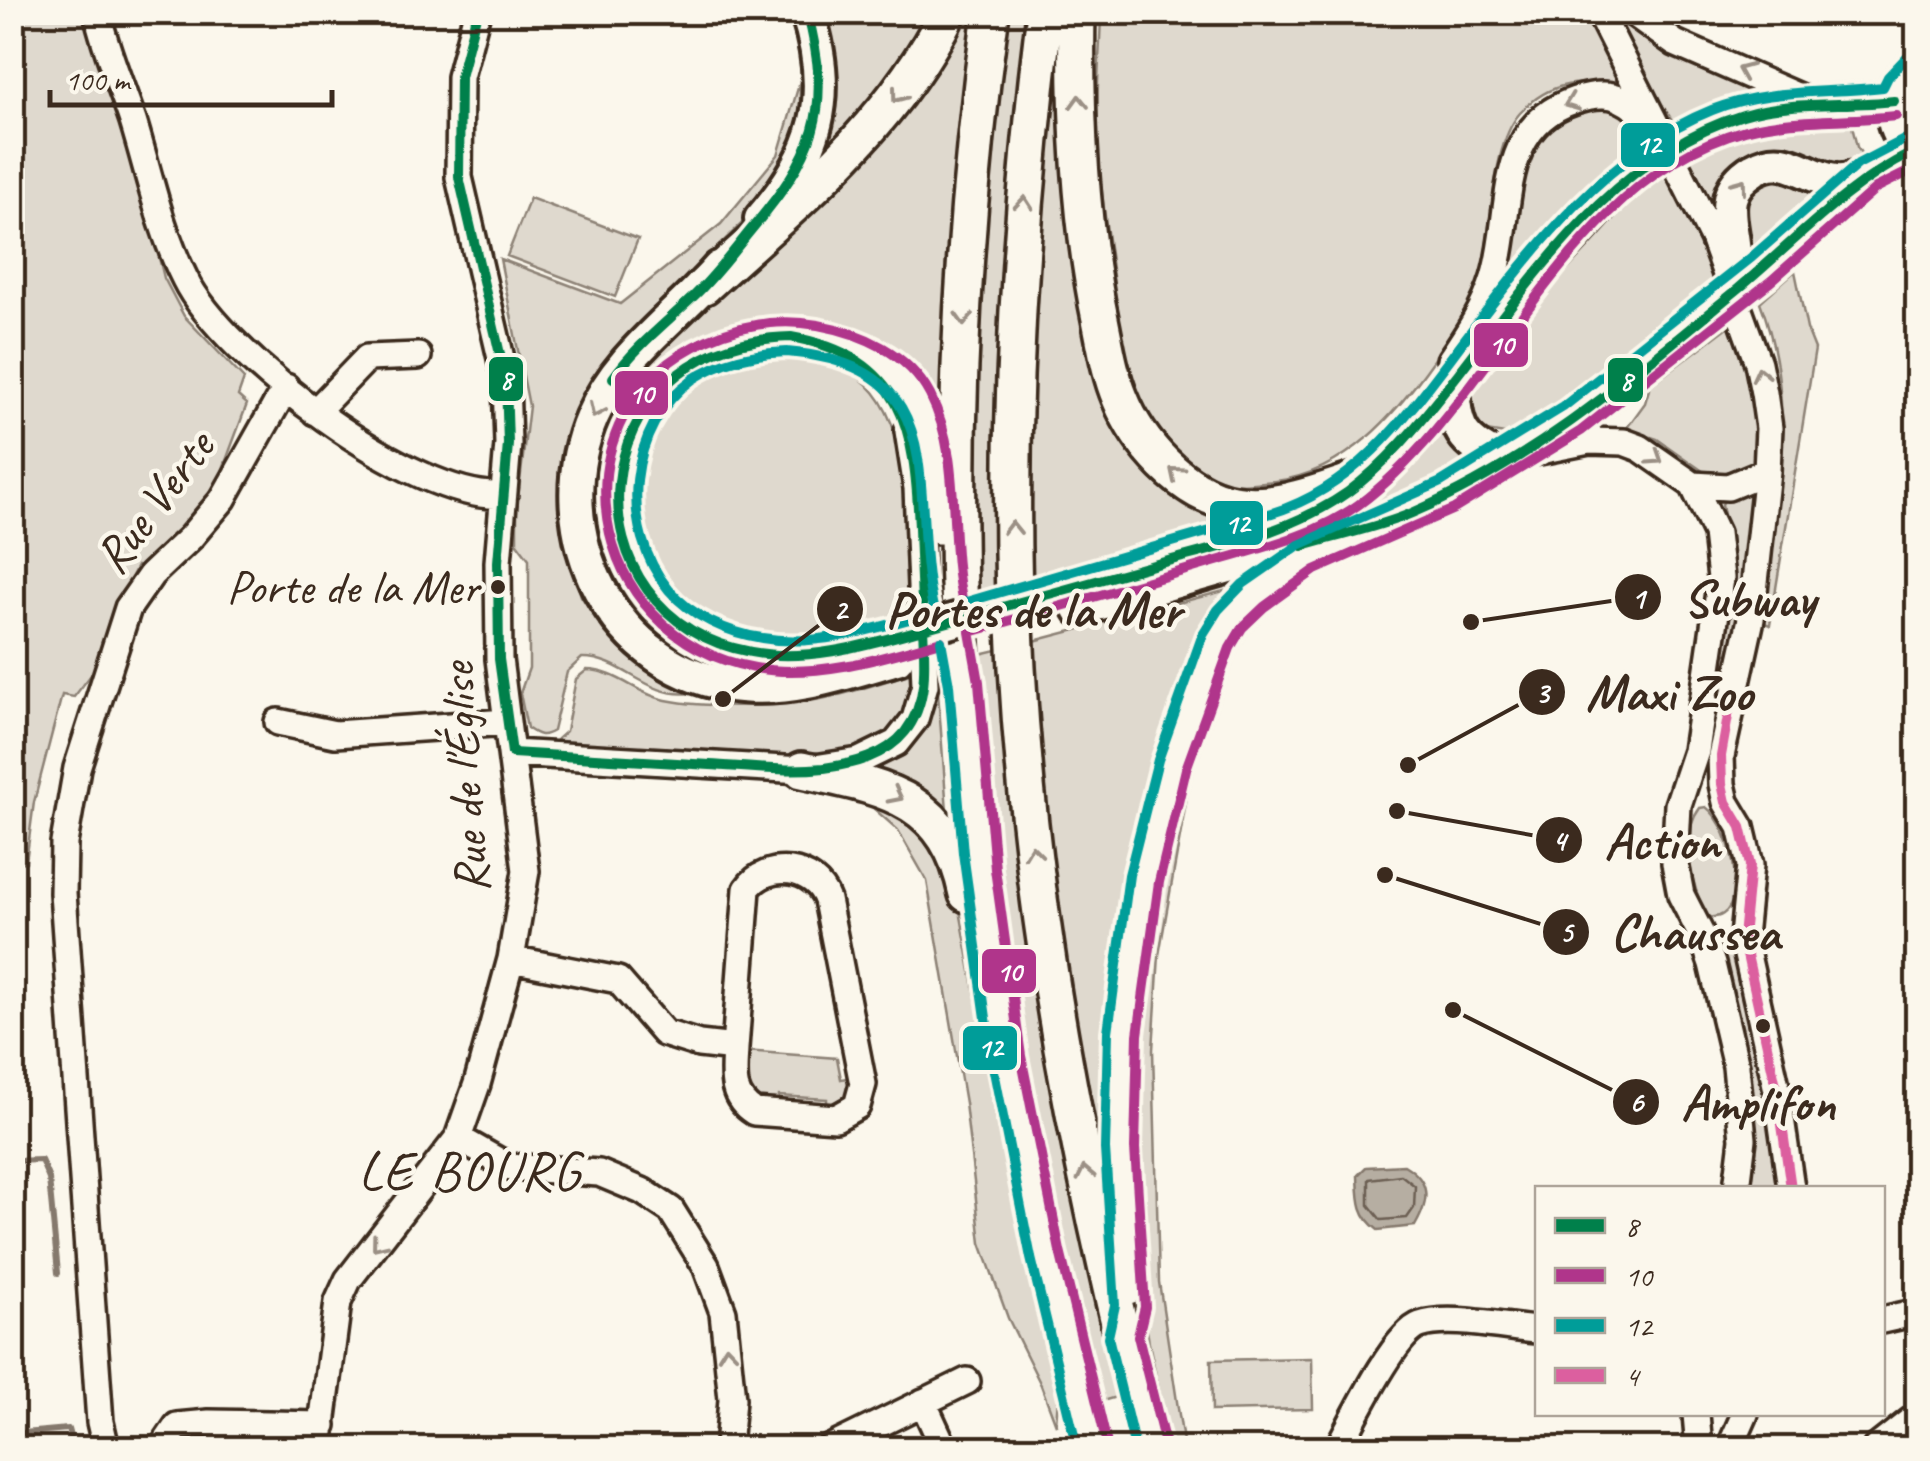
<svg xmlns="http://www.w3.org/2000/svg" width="1930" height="1461" font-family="Caveat,sans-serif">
	<rect width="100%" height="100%" fill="#fbf7ec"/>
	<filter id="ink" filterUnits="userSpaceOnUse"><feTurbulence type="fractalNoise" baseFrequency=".01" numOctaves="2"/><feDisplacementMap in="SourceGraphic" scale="20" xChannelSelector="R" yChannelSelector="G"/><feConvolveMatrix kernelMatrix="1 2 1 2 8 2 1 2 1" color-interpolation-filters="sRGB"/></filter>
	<g filter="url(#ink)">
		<path fill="#dfd9ce" stroke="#8d8276" stroke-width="2.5" d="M 13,13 L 81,13 L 136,163 L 164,278 L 184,316 L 244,379 L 238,396 L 247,404 L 217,485 L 202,507 L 145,568 L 137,566 L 117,607 L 94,671 L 74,697 L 62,695 L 34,802 L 26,862 L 13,863 Z
			M 820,13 L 932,13 L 918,41 L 842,143 L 818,156 Z
			M 960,13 L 975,13 L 961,110 L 946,265 L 942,447 L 840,331 L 800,320 L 757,321 L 714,333 L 682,349 L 657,371 L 616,428 L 603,499 L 609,542 L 624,576 L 679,640 L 716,659 L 748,666 L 747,674 L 677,655 L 629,610 L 607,576 L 590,505 L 597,439 L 614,402 L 639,367 Z
			M 1003,13 L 1034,13 L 1000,595 L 972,603 L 978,235 Z
			M 1101,13 L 1587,13 L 1624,88 C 1582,80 1551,79 1520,113 C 1488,149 1494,241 1477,288 C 1466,317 1444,346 1426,371 C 1386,426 1335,479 1264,482 C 1254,483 1243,485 1233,484 C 1195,479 1150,429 1136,395 C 1122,361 1118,319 1114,284 C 1108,239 1101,194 1098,149 C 1095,104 1100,57 1101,13 Z
			M 1608,13 L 1625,13 L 1775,95 L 1717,101 L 1674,123 L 1636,66 Z
			M 1060,14 L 1114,422 L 1229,518 L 1229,526 L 1030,587 L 1033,320 L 1042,175 Z
			M 800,81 L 800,128 L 763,203 L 641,321 L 601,367 L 572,423 L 561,472 L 564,540 L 581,596 L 605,632 L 642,667 L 690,693 C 648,699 622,657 582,658 L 567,672 L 553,731 C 542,738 537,735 527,728 L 520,693 L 529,668 L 529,559 L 517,543 L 517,507 L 529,406 L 500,259 L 620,304 L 721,224 L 778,155 Z
			M 1593,105 C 1619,112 1639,120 1653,144 L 1499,296 L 1515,205 L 1538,129 Z
			M 1766,122 L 1851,122 L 1857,147 L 1867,162 L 1853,170 L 1767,155 L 1719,230 L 1688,160 L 1723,140 Z
			M 1664,168 L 1724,276 L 1544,418 L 1505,434 L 1486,431 L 1471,422 L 1464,393 C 1515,312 1586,223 1664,168 Z
			M 1783,172 L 1844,192 L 1748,265 L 1744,190 Z
			M 530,198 L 638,239 L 615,297 L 507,256 Z
			M 1795,271 L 1807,329 L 1815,349 L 1770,625 L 1764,623 C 1775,517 1800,404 1760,302 Z
			M 1736,321 C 1747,360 1767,427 1755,465 L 1722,477 L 1707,474 L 1657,439 L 1626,429 L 1645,403 L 1650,386 Z
			M 771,354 C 801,356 834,359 859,378 C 918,419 909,553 912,619 C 862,630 812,647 761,639 C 636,620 597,471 686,386 C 710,365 741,360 771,354 Z
			M 1445,413 C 1450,436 1455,451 1474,466 C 1433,488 1383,521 1336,520 L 1387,477 Z
			M 1757,486 L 1745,615 L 1732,655 L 1721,653 L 1732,558 L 1722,504 L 1726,498 Z
			M 1231,589 L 1239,593 L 1192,666 L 1105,1193 L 1070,1006 L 1048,828 L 1034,641 Z
			M 1005,648 L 1123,1395 L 1092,1404 L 1009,997 L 972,656 Z
			M 936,666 L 948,824 L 855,771 L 879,761 Z
			M 587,670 C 616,670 638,695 666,700 C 705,708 775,707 815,700 C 850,695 886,680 920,671 L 906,728 L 840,762 L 558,744 L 557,739 L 566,731 L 576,679 Z
			M 854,791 L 907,812 L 953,871 L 1003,1151 L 1058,1396 L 1056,1425 L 1041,1385 L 1008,1318 L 981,1243 L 965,1103 L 927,881 L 898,830 Z
			M 1187,797 L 1159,955 L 1153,1050 L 1159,1282 L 1184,1448 L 1172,1448 L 1149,1343 L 1138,1269 L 1133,1198 L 1140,977 L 1172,830 Z
			M 1706,807 C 1735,828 1752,923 1708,917 C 1692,889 1678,837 1700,808 Z
			M 1732,946 L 1755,1032 L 1783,1188 L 1748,1188 L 1754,1141 L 1751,1096 L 1719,949 Z
			M 744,1051 L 837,1058 L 841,1079 L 852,1077 L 847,1101 L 827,1111 L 827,1099 L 779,1096 L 778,1108 L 764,1106 L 745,1090 Z
			M 1312,1358 L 1313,1409 L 1212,1411 L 1211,1360 Z
			M 267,1434 L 269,1448 L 174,1448 L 191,1438 Z"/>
		<path fill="#b6aea2" stroke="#85796d" stroke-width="2.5" d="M 1404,1165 C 1431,1181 1430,1200 1415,1226 L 1378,1230 C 1358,1215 1359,1199 1358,1175 L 1366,1167 Z"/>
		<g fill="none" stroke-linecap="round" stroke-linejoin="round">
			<path stroke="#6c5f53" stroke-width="2.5" d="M 1401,1175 L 1415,1186 L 1414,1208 L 1407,1218 L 1381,1220 L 1369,1205 L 1369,1179 Z"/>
			<path stroke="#85796d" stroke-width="6" d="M 12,1161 L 41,1160 L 49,1179 L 58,1273
				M 12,1434 L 68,1429 L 73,1448"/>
			<g stroke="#3b2a1e" stroke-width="32">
				<path id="minor" d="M 97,12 C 105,49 121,85 133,121 C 149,173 160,230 185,279 C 223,357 415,501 502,495
					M 1599,12 L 1713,238 L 1758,363 L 1764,393 L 1769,428 L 1767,471 L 1751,619 L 1721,756 L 1722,784 L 1726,802 L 1741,827 L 1750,865 L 1743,937 L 1777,1090 L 1791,1188
					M 1632,12 L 1675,43 L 1817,105
					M 1450,360 C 1467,335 1485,308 1494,278 C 1514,213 1494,127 1575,100 C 1606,90 1621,94 1644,116
					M 315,412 L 367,358 L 418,356
					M 1529,453 L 1589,441 L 1624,442 L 1640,448 L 1693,485 L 1716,533 L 1721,578 L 1696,751 L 1678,805 L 1675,863 L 1681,895 L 1703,938 L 1712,964 L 1736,1066 L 1743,1139 L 1737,1188
					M 1693,485 L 1728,487 L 1767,471
					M 278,722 L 335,734 L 507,722
					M 512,753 L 802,770 L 859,761 L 896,743 L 915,719 L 925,685 L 917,488 L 908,431
					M 511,959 L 618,980 L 664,1033 L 699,1044 L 735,1048 C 734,1074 729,1096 754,1112 L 836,1118 L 857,1106 L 863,1084 L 827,900 C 815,866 767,860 747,889 L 735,1048
					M 458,1138 L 509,1167 L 599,1173 L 642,1191 L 671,1210 L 706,1266 L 723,1312 L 732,1399 L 728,1448
					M 1882,1320 L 1918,1312
					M 923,1402 L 944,1448
					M 1696,1414 L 1699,1448
					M 106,1448 L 100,1422 L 63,893 L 64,843 L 77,768 L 128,608 L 151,575 L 190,538 L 223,499 L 286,387
					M 162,1448 L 177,1426 L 209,1423 L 323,1425
					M 319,1448 L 338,1302 L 348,1280 L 458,1138 L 477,1084 L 511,959 L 526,871 L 499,659 L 498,562 L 508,444 L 506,380 L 459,177 L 460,77 L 477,12
					M 830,1448 L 967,1381
					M 1338,1448 C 1352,1422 1394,1334 1420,1325 C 1449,1315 1506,1328 1538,1330
					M 1730,1448 L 1745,1414
					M 1876,1448 L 1918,1415"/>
			</g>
			<g stroke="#3b2a1e" stroke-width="40">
				<path id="major" d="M 1918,67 C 1887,91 1884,133 1918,156
					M 1721,122 L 1777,107 L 1857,107 L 1894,101
					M 761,219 C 817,154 835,97 807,12
					M 719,268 C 675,319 619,354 592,417 C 543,531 613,675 741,686 C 795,691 845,673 897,658
					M 1762,269 L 1867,176 L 1912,153
					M 1730,277 C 1746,238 1705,199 1754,169 C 1787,150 1805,178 1836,181 C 1847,182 1857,178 1867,176
					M 825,342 C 800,339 775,335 750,339 C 586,368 573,603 733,649 C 786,664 840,648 891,638
					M 1453,381 C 1454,430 1461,442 1505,462
					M 1074,587 L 1292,523 L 1336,501 L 1407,436 L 1520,294 L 1617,188
					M 1080,609 L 1340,534 C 1382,531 1424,508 1461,488 C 1552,437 1632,374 1713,309"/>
			</g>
			<g stroke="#3b2a1e" stroke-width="42">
				<path id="highway" d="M 991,12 C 956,266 948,526 970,781 C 990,1007 1037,1229 1092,1448
					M 1045,12 C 1018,230 1005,449 1017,668 C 1032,933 1084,1192 1150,1448
					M 1077,12 C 1075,116 1080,223 1101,324 C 1106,349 1110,374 1120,398 C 1138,443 1182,494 1233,503 C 1278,511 1324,490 1366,477
					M 704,286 C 795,203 893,125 948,12
					M 825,342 C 840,347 857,350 871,358 C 932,392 934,464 939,526
					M 802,770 C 886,788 947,797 967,894
					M 1128,1286 C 1111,1096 1124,905 1185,724 C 1197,689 1207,650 1229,620 C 1249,593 1283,569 1313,555 C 1329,547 1345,542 1361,533"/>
			</g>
			<use href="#minor" stroke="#fbf7ec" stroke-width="25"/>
			<use href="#major" stroke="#fbf7ec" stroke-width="32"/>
			<use href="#highway" stroke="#fbf7ec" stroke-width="35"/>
			<g stroke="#3b2a1e" stroke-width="40" stroke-linecap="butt">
				<path id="major-bridge" d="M 1617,188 L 1657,157 L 1721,122
					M 1713,309 L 1762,269
					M 891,638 L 1074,587"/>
			</g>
			<use href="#major-bridge" stroke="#fbf7ec" stroke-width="32"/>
			<g stroke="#fbf7ec" stroke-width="18">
				<path id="bus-1" d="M 477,12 L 460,77 L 459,177 L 506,380 L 508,444 L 498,562 L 499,659 L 512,753
					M 791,337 C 904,357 915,429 919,528 C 920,562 922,596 923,629 C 869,644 808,663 751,652 C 562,618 574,343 791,337 Z
					M 613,378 C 636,346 666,323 694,296 C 715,276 732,253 750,231 C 814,155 834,112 807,12
					M 1303,546 C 1339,535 1377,528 1412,513 C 1534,461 1637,372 1738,289 C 1796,241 1844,186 1912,153
					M 923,629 C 999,608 1074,587 1150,566 C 1217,547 1290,533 1348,492 C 1386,464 1418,425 1447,388 C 1530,284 1609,156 1743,115 C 1793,100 1844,107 1894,101
					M 512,753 C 578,757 644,761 710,765 C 747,767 786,772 824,768 C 853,764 886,756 905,732 C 928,703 925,664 923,629"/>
			</g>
			<g stroke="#fbf7ec" stroke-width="18">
				<path id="bus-2" d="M 941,641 C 883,658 816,679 755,668 C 584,637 548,411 707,340 C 743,324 779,318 818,325 C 862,333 908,353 930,395 C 963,459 947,535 963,603
					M 1107,1444 L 1060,1251 L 1021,1056 L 995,869 L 979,682 L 970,632 C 1048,610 1126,588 1203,565 C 1256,549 1312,538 1358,505 C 1496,403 1565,180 1745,130 C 1794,117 1846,122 1896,116
					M 1165,1444 L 1138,1336 L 1145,1307 L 1135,1148 L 1138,1035 L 1159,882 L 1186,769 L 1230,648 L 1242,628 L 1264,607 L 1315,570 L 1454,509 L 1581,431 L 1771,281 L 1876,188 L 1918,167"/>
			</g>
			<g stroke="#fbf7ec" stroke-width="18">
				<path id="bus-3" d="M 787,352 C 960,367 906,492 934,612 C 880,627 818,648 762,638 C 728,633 691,616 669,590 C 618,529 627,426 693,379 C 720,361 755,353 787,352 Z
					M 963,603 L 1272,513 C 1360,486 1411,410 1465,339 C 1532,251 1605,153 1712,110 C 1767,88 1825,94 1883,87 L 1888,77 L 1907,57
					M 941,641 L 949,685 L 963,853 L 992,1061 L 1031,1258 L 1077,1448
					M 1135,1448 L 1108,1337 L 1115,1305 L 1105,1149 L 1108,1032 L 1129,875 L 1158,760 L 1203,634 L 1218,610 L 1243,584 L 1299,545 L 1441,482 L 1563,407 L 1752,257 L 1858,164 L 1906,139 L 1918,139"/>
			</g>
			<g stroke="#fbf7ec" stroke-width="18">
				<path id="bus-4" d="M 1730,705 L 1721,756 L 1722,784 L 1726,802 L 1741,827 L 1750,865 L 1743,937 L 1777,1090 L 1791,1188"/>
			</g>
			<use href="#bus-1" stroke="#00804b" stroke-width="10"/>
			<use href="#bus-2" stroke="#b0358b" stroke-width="10"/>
			<use href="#bus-3" stroke="#009d99" stroke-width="10"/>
			<use href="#bus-4" stroke="#dc5f9f" stroke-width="10"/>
		</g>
		<defs><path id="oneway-chevron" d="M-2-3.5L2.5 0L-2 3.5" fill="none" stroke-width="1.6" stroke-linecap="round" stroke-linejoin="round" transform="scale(2.5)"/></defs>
		<g stroke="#9b9085">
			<use href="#oneway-chevron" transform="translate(1744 71) rotate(-157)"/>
			<use href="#oneway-chevron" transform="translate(898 96) rotate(127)"/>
			<use href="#oneway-chevron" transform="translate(1079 102) rotate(-92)"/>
			<use href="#oneway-chevron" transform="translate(1571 103) rotate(159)"/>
			<use href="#oneway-chevron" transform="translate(1740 185) rotate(-53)"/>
			<use href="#oneway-chevron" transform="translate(1024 203) rotate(-85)"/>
			<use href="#oneway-chevron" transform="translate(964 319) rotate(92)"/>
			<use href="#oneway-chevron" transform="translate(1760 374) rotate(-103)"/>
			<use href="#oneway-chevron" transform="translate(596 411) rotate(115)"/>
			<use href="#oneway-chevron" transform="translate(1656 458) rotate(33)"/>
			<use href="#oneway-chevron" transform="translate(1176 473) rotate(-140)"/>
			<use href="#oneway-chevron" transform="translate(1012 528) rotate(-91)"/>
			<use href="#oneway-chevron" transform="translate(896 796) rotate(27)"/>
			<use href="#oneway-chevron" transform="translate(1033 852) rotate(-97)"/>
			<use href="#oneway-chevron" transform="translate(1085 1173) rotate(-102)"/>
			<use href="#oneway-chevron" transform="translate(378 1244) rotate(129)"/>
			<use href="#oneway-chevron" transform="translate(727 1352) rotate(-96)"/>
		</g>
	</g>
	<g fill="#3b2a1e" stroke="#fbf7ec" stroke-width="4">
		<circle cx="498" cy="587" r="9"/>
		<circle cx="1763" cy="1026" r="9"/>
	</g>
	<g text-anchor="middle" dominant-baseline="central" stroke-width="9" stroke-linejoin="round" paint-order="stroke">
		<g font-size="48" fill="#3b2a1e" stroke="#fbf7ec" text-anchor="end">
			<text x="479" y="587">Porte de la Mer</text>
		</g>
		<g font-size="50" fill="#3b2a1e" stroke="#fbf7ec">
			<text transform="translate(154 502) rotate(-53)">Rue Verte</text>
			<text transform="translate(464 778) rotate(-94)">Rue de l'Église</text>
		</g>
		<g font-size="55" letter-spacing="2.5" fill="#3b2a1e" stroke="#fbf7ec">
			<text x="470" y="1171">LE BOURG</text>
		</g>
	</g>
	<path fill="none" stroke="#3b2a1e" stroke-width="4" d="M1471 622L1638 597M723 699L840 609M1408 765L1542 692M1397 811L1559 840M1385 875L1566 932M1453 1010L1636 1102"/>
	<g fill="#3b2a1e" stroke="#fbf7ec" stroke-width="4">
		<circle cx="1471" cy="622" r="10"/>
		<circle cx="723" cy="699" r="10"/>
		<circle cx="1408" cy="765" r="10"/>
		<circle cx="1397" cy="811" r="10"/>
		<circle cx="1385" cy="875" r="10"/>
		<circle cx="1453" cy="1010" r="10"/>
		<circle cx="1638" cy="597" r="25"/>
		<circle cx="840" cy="609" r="25"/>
		<circle cx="1542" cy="692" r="25"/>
		<circle cx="1559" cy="840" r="25"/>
		<circle cx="1566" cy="932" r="25"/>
		<circle cx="1636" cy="1102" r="25"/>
	</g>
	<g font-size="30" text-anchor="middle" font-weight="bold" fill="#fff">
		<text x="1638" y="608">1</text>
		<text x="840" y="620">2</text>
		<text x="1542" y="703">3</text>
		<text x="1559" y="851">4</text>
		<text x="1566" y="942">5</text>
		<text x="1636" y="1112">6</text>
	</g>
	<g font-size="52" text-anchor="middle" font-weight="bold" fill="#3b2a1e" stroke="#fbf7ec" stroke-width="9" stroke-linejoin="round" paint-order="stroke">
		<text x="1749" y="616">Subway</text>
		<text x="1033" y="627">Portes de la Mer</text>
		<text x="1669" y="710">Maxi Zoo</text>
		<text x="1662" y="859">Action</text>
		<text x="1695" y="950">Chaussea</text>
		<text x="1758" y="1120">Amplifon</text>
	</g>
	<g stroke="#fbf7ec" stroke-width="4">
		<rect x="1619" y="121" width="58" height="48" rx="10" fill="#009d99"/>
		<rect x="1472" y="321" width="58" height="48" rx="10" fill="#b0358b"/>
		<rect x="487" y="355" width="38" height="48" rx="10" fill="#00804b"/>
		<rect x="1606" y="356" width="39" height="48" rx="10" fill="#00804b"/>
		<rect x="613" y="369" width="57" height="48" rx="10" fill="#b0358b"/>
		<rect x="1208" y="499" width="57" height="48" rx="10" fill="#009d99"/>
		<rect x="980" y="947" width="58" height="48" rx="10" fill="#b0358b"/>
		<rect x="961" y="1024" width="58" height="48" rx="10" fill="#009d99"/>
	</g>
	<g font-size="28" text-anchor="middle" font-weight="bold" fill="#fff">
		<text x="1648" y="154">12</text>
		<text x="1501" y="354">10</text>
		<text x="506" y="389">8</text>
		<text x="1626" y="390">8</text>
		<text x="641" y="403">10</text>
		<text x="1237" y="533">12</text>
		<text x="1009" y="981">10</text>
		<text x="990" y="1057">12</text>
	</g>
	<rect width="1930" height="1461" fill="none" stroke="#fbf7ec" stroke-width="50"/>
	<rect x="25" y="25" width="1880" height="1411" fill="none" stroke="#3b2a1e" stroke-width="4" filter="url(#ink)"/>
	<rect x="1535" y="1186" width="350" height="230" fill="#fbf7ec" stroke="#aea59a" stroke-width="2.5"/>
	<rect x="1555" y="1218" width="50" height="15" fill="#00804b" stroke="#aea59a" stroke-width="2.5"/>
	<text x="1625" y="1236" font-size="30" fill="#3b2a1e">8</text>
	<rect x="1555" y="1268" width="50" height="15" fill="#b0358b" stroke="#aea59a" stroke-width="2.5"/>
	<text x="1625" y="1286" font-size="30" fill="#3b2a1e">10</text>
	<rect x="1555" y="1318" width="50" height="15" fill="#009d99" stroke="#aea59a" stroke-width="2.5"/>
	<text x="1625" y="1336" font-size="30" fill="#3b2a1e">12</text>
	<rect x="1555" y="1368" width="50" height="15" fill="#dc5f9f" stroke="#aea59a" stroke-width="2.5"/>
	<text x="1625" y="1386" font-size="30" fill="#3b2a1e">4</text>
	<path d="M50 90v15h282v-15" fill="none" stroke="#3b2a1e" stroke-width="5"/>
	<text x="65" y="90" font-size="30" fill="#3b2a1e" stroke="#fbf7ec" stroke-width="8" paint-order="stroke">100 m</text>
</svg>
